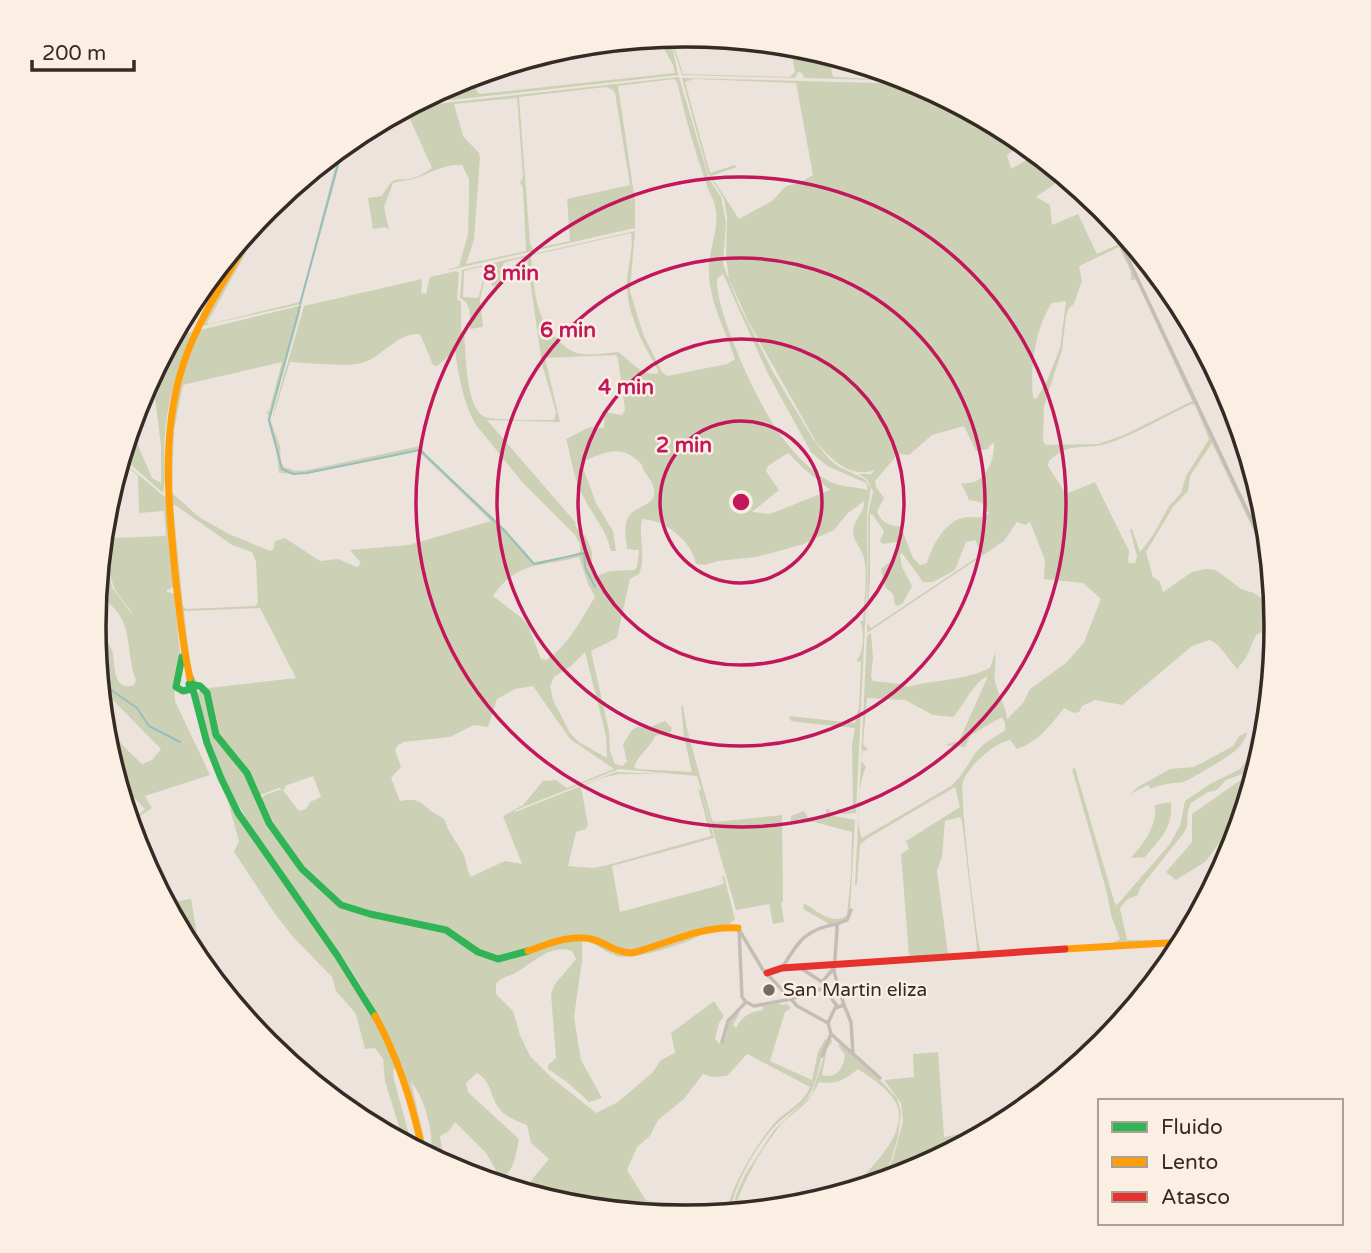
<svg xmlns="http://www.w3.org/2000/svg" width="1371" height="1253" font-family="'Varela Round',sans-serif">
	<rect width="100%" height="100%" fill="#ece4dc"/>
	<path fill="#ccd1b5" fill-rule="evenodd" d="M 671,36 L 683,74 L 790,77 L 795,72 L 790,45 L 828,55 L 833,77 L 914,81 L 804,78 L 802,73 L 798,72 L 795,78 L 682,75 L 671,41 L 678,75 L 415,104 L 460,80 L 474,75 L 477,92 L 480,94 L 675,73 L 673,65 L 658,38 L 669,37 L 670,41 Z
		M 679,77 L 709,179 L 721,197 L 726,222 L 723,264 L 739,305 L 773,372 L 813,439 L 830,460 L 839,467 L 865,479 L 871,488 L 867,513 L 867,582 L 856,813 L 841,814 L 837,809 L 841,809 L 843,812 L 853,810 L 852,744 L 855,728 L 797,722 L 791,721 L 789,716 L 855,723 L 859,706 L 861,662 L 856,661 C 864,653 865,631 860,621 L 863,621 C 864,601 868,578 864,558 C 862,549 853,541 853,532 C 853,520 865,513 864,501 L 847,514 L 834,530 L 801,545 L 756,557 L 718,561 L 705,565 L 696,564 C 692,541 665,520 642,519 C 638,537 647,556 639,574 L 630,579 L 617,638 L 591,651 L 609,731 L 610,751 L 615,764 L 622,766 L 627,762 L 623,744 L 632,730 L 637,727 L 648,728 L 665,721 L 672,728 L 671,732 L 655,736 C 650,748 639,754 634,767 L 637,769 L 692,772 L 684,737 L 681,705 L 683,706 L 687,729 L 712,820 L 715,822 L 782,815 L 783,902 L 781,903 L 784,922 L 773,924 L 769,904 L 736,910 L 697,776 L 619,769 L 516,810 L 515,812 L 616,772 L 661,774 L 619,774 L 602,778 L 581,787 L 588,825 L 586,829 L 576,832 L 568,866 L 593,868 L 608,865 L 711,836 L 698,789 L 701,790 L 714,838 L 612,866 L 620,912 L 724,884 L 722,876 L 724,876 L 735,919 L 731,923 L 643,949 L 620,952 L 582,936 L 500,957 L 481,952 L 447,929 L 410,923 L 345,905 L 302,866 L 264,813 L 259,800 L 265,795 L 282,789 L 299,811 L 306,809 L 310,802 L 321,797 L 313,776 L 285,786 L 285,790 L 279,788 L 260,795 L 250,776 L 219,738 L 208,690 L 193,681 C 184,641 180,601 176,560 C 168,476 164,409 200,330 L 299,306 L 300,313 L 270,419 L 280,446 L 281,462 L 284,467 L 296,471 L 308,470 L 420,446 L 428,457 L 499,523 L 534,562 L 567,557 L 580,552 L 580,544 L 575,535 L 523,483 L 476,425 C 463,403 459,377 455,351 L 437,366 L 433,365 L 420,334 C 398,332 382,357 362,363 C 350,367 305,363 290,362 L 272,420 L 275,406 L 304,306 L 422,279 L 421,293 L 426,294 L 430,277 L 456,271 L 459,273 L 457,299 L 461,302 L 461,331 L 464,331 C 466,352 465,403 483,416 C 491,421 542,420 554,420 L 556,412 L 542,364 L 527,259 L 521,258 L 503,263 L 504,284 L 492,286 L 487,269 L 480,300 L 483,327 L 470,329 C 470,317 472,304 460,298 L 462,270 L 635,231 L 630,291 L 643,334 L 662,372 L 667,376 L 727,364 L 735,359 C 725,328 707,299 709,265 C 710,246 720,226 715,206 C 714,199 709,193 707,186 C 695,152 685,117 677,82 L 674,79 L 618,86 L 635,201 L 635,228 L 445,271 L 459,266 L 468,234 L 469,197 L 469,179 L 462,165 C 444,164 432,172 416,178 C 408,181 401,180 393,183 L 384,207 L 389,230 L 385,227 L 373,229 L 368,198 L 382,196 C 397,170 395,184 416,177 C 421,175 427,171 432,168 L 406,110 L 403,110 L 409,107 ZM 606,87 L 613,90 L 615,93 L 630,185 L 567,199 L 570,241 L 533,249 L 530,243 L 519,97 ZM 517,98 L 523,177 L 520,182 L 523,188 L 526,251 L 466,264 L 474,240 L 480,158 L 479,153 L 463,136 L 454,104 ZM 631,233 C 634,249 627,266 627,282 C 626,312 643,345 658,370 L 658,373 C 642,377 630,360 618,352 C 604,353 587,357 574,352 C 567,349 562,344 557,339 C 534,317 535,288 531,258 L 533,255 ZM 480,267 L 486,268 L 479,296 L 477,298 L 463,297 L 464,271 ZM 723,274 L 767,372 L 811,452 L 827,466 L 866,483 L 868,490 C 856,487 836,486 827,480 C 808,469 789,448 777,430 C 758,403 715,311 717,279 ZM 616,355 L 618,359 L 625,410 L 622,415 L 605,412 L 604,428 L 590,427 L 566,439 C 571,457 573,475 581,492 C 591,514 605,526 611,551 L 616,551 L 613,531 L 596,503 L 581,462 C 605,453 621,442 642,465 C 644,475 653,480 654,489 C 657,506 636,505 629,516 C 623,525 626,539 627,549 L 639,550 L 637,567 L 634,570 L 610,571 L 597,576 C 590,567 592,563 592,553 C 591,547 587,540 585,535 L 582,535 L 575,525 L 576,523 L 487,420 L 560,422 L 545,358 ZM 282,362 L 269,411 L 266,413 L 268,414 C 267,426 274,438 276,449 C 277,457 278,465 279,473 L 305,474 L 417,450 L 491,521 L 409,545 L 350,550 L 361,563 L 357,567 L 338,559 L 320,561 L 285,538 L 275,541 L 273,550 L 270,551 L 227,533 L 199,517 L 172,493 L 174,430 L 183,385 ZM 788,453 L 803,468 L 830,490 L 770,514 L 752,512 L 779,490 L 766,471 L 768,466 ZM 175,505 L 232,545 L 252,552 L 256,562 L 258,603 L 255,606 L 186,609 L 183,606 L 173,506 ZM 579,557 L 588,584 L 595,597 C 582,618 567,647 546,660 L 541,659 L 529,627 L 522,618 L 493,596 C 517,560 543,567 579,557 ZM 260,608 L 296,678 L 209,688 L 197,682 L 191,671 L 184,611 ZM 585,652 L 606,736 L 607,758 L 579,742 L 570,733 L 553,700 L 550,686 L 554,677 L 571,666 ZM 533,686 L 570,739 L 614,769 L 567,788 L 556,780 L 543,781 L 523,805 L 503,816 L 522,864 L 505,861 L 470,877 L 464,855 L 448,829 L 445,820 C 441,816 435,814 431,811 C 418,800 417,798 400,801 L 391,778 L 401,767 L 395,750 L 398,745 L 404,742 L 450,737 L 474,725 L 488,727 L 497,699 L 515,689 Z
		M 682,78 L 919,84 L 1014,135 L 1024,143 L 1007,155 L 1011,169 L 1037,154 L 1065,177 L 1036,197 L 1050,205 L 1052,225 L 1078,214 L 1097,254 L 1119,244 L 1098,204 L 1102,207 L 1271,562 L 1271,567 L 1212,443 L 1190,476 L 1188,491 L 1173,507 L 1146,552 L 1153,577 L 1160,582 L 1163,592 L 1192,572 L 1206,569 L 1216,570 L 1241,589 L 1254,593 L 1271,604 L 1276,615 L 1268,629 L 1256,635 L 1246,658 L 1237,669 L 1218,645 L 1210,640 L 1192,646 L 1122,705 L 1095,700 L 1082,706 L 1079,712 L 1074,713 L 1064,708 C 1051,725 1038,742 1017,749 L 1010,740 C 993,743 970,765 963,781 C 959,791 976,937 981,952 L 1112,943 L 1120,939 L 1111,915 L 1107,893 L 1072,769 L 1075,768 L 1115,904 L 1117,905 L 1169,845 L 1180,826 L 1185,801 L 1210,784 L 1240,769 L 1259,746 L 1267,727 L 1264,746 L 1245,773 L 1226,780 L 1217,790 L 1208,792 L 1191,803 L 1188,810 L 1187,827 L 1183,834 L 1140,888 L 1138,895 L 1128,899 L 1120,908 L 1127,940 L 1170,940 L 1187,937 L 1185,941 L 861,961 L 909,956 L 901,854 L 909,849 L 906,841 L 960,807 L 955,787 L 868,838 L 860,845 L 857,885 L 855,885 L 867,636 L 871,633 L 873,658 L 871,676 L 873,681 L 901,684 L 908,687 C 935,679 964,681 990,668 L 995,653 C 997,664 993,674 995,681 C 998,695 1006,706 1007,719 L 1023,703 L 1030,689 L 1066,663 L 1084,642 L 1101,599 L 1083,583 L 1044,579 L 1045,560 L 1030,522 L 1025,525 L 1017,522 L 1004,541 L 867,633 L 868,515 L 873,491 L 867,479 L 858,474 L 871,474 L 875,470 C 850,479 832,460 816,442 L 748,321 L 729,279 L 726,257 L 727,217 L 724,199 L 708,173 ZM 694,79 L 796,83 L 813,175 L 799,183 L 786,186 L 772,201 L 739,219 L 711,176 L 737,167 L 735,165 L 710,173 L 685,82 ZM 1119,247 L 1131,272 L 1131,281 L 1135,279 L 1138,284 L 1192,401 L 1124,435 L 1098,444 L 1046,445 L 1043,441 L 1044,406 L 1062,350 L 1066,316 L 1069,308 L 1074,304 L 1082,281 L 1079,266 ZM 1066,301 L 1060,348 L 1046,383 L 1036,399 L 1033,397 C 1030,368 1035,328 1052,303 ZM 1192,404 L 1195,405 L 1209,439 L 1186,476 L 1181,493 L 1169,506 L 1153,535 L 1140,552 L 1132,529 L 1130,529 L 1137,557 L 1135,563 L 1128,563 L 1129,551 L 1095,482 L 1066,494 L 1048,466 L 1049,461 C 1066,445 1075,448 1095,446 C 1118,445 1168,414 1192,404 ZM 964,426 L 976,451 L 988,449 L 991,444 L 994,443 C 995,463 983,487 961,483 L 969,500 L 981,502 L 989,514 C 980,519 977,517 967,517 C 946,519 932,545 927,563 L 920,565 L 913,558 L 901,527 C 889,525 883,524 877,512 L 884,498 L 876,487 L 875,481 L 898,454 L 909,455 L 932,435 ZM 870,514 L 872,514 L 884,531 L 880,541 L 883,544 L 897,542 C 899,555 891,561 881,569 L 885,587 L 893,594 L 895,605 L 898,606 L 903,603 L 912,586 L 902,567 L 900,555 L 902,553 L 923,582 L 933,582 L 955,570 L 966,542 L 975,540 L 982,554 L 871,628 L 867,623 L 870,577 ZM 988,676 L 959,741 L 945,745 L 965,747 L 971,735 L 1002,717 L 1005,723 L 1005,730 C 994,738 981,744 974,755 C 966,767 962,776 951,786 L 862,838 C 855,820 858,786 866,767 L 861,761 L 862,751 L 868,750 L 863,744 L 867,698 L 905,700 L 933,715 L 953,717 C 965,705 972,683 988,676 ZM 960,817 L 962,821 L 977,948 L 976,952 L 948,954 L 937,871 L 942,856 L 945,821 Z
		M 347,143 L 341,158 L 301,304 L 202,326 L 269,207 L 241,262 L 207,323 L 209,324 L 300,302 L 340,148 Z
		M 192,332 C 179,364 168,398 165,433 C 163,452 167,477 163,493 L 122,457 L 130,432 L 134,436 L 152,478 L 161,483 L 161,446 L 152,375 L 173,336 Z
		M 121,460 L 166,498 L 174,587 L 167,590 L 167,592 L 174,594 L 180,652 L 174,687 L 175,701 L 210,775 L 145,796 L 152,808 L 130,823 L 145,809 L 126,789 L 119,765 L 113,766 L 118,760 L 105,735 L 118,758 L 128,780 C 120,758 105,739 103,717 L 123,746 L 142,764 L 152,760 L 161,749 L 104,691 L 103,673 L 100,662 L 102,652 L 94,625 C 101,631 111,645 113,654 C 115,666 113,692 134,685 L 136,680 C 128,661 131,636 121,618 C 116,608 105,600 97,592 L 103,538 L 112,587 L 133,616 C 128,605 119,598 114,587 C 104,561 101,524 109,497 L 113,538 L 163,536 L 166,535 L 164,511 L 139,513 L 138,476 Z
		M 201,690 L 205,693 L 212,728 L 217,742 L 236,761 L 246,776 L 263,818 L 300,868 L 345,908 L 410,925 L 442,931 L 471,949 L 499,961 L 508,960 L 542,947 L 575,939 L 597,942 L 613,953 L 621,955 L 651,950 L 701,935 C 688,943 633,961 617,956 C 603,952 599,944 582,940 L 582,961 L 574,1017 L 581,1060 L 602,1098 L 589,1102 L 567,1082 L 548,1069 L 548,1065 L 556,1058 L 551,994 L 555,984 L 576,959 L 572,951 C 551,943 533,963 515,973 C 508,977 501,977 496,984 L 496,994 L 513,1011 L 520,1035 L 530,1056 L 551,1077 L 596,1113 L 618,1102 L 652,1073 L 661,1060 L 675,1053 L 671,1033 L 714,1001 L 724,1016 L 719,1023 L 715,1039 L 720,1044 L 727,1033 L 726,1023 L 738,1011 L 739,1014 L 733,1025 L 736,1028 C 743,1015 750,1012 763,1010 L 763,1006 L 779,1003 L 781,1005 L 787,1004 L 791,1008 L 785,1012 L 770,1061 L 812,1080 L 818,1052 L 825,1039 L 827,1040 C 820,1056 819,1077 811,1092 C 802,1107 786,1114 775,1126 C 757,1145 732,1187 731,1213 L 727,1214 C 730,1187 755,1147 772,1126 C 784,1111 803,1105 810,1087 L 747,1054 L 727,1076 L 712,1077 L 703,1074 L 684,1099 L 658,1120 L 650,1136 L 637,1147 L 627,1170 L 646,1200 L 658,1204 L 637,1213 L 608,1210 L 588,1199 L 574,1207 L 570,1207 L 525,1193 L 533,1178 L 549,1159 L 531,1143 L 527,1125 C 517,1121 504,1117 498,1107 C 490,1095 491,1081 477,1073 L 466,1083 L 468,1092 L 519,1139 C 516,1154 515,1170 501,1179 L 486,1153 L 455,1122 L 449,1131 L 440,1136 L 445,1166 L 431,1158 C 434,1134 426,1100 411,1082 L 428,1156 L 425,1155 C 414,1087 387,1026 350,968 C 289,874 221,809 196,695 Z
		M 1248,732 C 1245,738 1242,745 1236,750 C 1233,754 1188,781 1183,782 C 1170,784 1164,783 1151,789 L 1148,785 L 1130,794 L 1138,787 L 1170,769 L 1193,767 L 1204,762 L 1233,746 L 1239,736 Z
		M 1259,763 L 1240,826 L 1218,845 L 1205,862 L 1176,880 L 1166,872 L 1192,842 L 1192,814 L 1252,772 Z
		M 226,795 C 293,912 401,1012 420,1152 L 413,1120 L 396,1068 L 393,1069 L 394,1080 L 413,1149 L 404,1143 L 385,1081 L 383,1059 L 375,1048 L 365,1049 L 356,1014 L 336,991 L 332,977 L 294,938 L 275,914 L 234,852 L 239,841 Z
		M 1171,802 C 1173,829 1161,837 1145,857 L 1131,858 C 1145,842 1157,826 1155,805 Z
		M 826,809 L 829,809 L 830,815 L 855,820 L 850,911 L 844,921 L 829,924 L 803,909 L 804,903 C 817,911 833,926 847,915 L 851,874 L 852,832 L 814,822 L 791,821 L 791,816 L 804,811 L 808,818 L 827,818 Z
		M 191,899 L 202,965 L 193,955 L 166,903 Z
		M 831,1038 L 832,1042 L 827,1049 L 822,1075 C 837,1079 843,1069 845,1055 L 838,1045 L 840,1044 L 879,1079 L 897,1098 L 901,1112 L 898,1137 L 891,1161 L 875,1184 L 863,1188 L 859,1186 L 857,1190 L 847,1193 C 866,1172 918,1128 892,1097 C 883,1085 870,1077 858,1069 C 844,1080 837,1085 819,1082 C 806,1111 791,1110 776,1131 C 755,1158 743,1184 733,1213 L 736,1195 L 745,1175 L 774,1130 L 812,1094 L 829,1040 Z
		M 938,1052 L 944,1137 L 958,1134 L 975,1139 L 911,1173 L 878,1183 L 893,1159 L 903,1121 L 901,1103 L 884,1080 L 914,1077 L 913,1054 Z"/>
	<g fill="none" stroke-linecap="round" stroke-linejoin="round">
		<path stroke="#97bebe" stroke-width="2" d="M 300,304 L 343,146
			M 300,306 L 269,420 L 282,469 L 293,474 L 307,473 L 420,450 L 505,531 L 534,564 L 584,553 L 585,567 L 595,587
			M 94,631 L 98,633 L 106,667 L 104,685 L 137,708 L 149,726 L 180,742"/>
		<path stroke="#c4bdb6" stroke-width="3.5" d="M 1105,210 L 1270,559
			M 851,910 L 847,920 L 837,924 L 837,930 L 834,972 L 844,1005 L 835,1008 L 828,1023 L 831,1034 L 880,1078
			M 738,928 L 763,970 L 791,999 L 824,988
			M 799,967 L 822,982 L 824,988 L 837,1006
			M 782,968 C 798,942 805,929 837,924
			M 822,982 L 834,968
			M 746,1002 L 754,1006 L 791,999 L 797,1006 L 828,1023
			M 844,1005 L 851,1022 L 853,1054
			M 722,1042 L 728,1021 L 746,1002 L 742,997 L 739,930
			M 822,1056 L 831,1034"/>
		<path stroke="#30b455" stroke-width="7" d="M 182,657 L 176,687 L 183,691 L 191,689
			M 190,678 L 207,743 L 221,778 L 238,813 L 337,955 L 375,1016
			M 189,684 L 200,686 L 207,693 L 216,735 L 247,773 L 269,823 L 302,869 L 341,905 L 370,914 L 446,930 L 478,952 L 498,959 L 528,951"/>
		<path stroke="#ff9f0a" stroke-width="7" d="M 190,678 C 182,644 179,608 175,573 C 168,500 160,422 188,351 C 206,305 236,264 258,220
			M 1065,949 L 1184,942
			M 528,951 C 548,944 573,933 595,940 C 609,945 617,953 632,953 C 666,944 703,925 738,928
			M 375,1016 C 399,1059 413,1105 423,1153"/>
		<path stroke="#e5322d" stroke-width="7" d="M 767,973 L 782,968 L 1065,949"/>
	</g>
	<g fill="none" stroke="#c2185b" stroke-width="3.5">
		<circle cx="741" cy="502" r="81"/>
		<circle cx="741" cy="502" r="163"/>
		<circle cx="741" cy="502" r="244"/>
		<circle cx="741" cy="502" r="325"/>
	</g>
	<circle fill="#756b64" stroke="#faefe2" stroke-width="2.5" cx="769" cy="990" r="7"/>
	<g text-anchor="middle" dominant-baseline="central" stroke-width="5" stroke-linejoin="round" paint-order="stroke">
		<g font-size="19" fill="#352a24" stroke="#faefe2" text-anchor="start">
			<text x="783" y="990">San Martin eliza</text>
		</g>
	</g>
	<path d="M0 0H1371V1253H0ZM106 626a579 579 0 1 1 1158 0a579 579 0 1 1-1158 0Z" fill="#faefe2" fill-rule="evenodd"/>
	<path fill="none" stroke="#352a24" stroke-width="3.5" d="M106 626a579 579 0 1 1 1158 0a579 579 0 1 1-1158 0Z"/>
	<circle cx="741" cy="502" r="10" fill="#c2185b" stroke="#faefe2" stroke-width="3.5"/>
	<g font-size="21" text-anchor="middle" font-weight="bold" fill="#c2185b" stroke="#faefe2" stroke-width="5" stroke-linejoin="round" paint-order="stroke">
		<text x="511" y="280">8 min</text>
		<text x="568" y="337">6 min</text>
		<text x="626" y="394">4 min</text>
		<text x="684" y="452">2 min</text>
	</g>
	<rect x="1098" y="1099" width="245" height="126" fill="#faefe2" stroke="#aba096" stroke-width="2"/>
	<rect x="1112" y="1122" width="35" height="10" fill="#30b455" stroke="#aba096" stroke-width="2"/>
	<text x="1161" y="1134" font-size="21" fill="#352a24">Fluido</text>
	<rect x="1112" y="1157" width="35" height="10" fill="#ff9f0a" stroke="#aba096" stroke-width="2"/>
	<text x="1161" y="1169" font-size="21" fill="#352a24">Lento</text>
	<rect x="1112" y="1192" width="35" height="10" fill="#e5322d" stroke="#aba096" stroke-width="2"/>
	<text x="1161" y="1204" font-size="21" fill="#352a24">Atasco</text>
	<path d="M32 60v10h102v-10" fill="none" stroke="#352a24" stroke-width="3.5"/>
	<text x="42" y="60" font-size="21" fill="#352a24" stroke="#faefe2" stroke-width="5" paint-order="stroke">200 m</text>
</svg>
